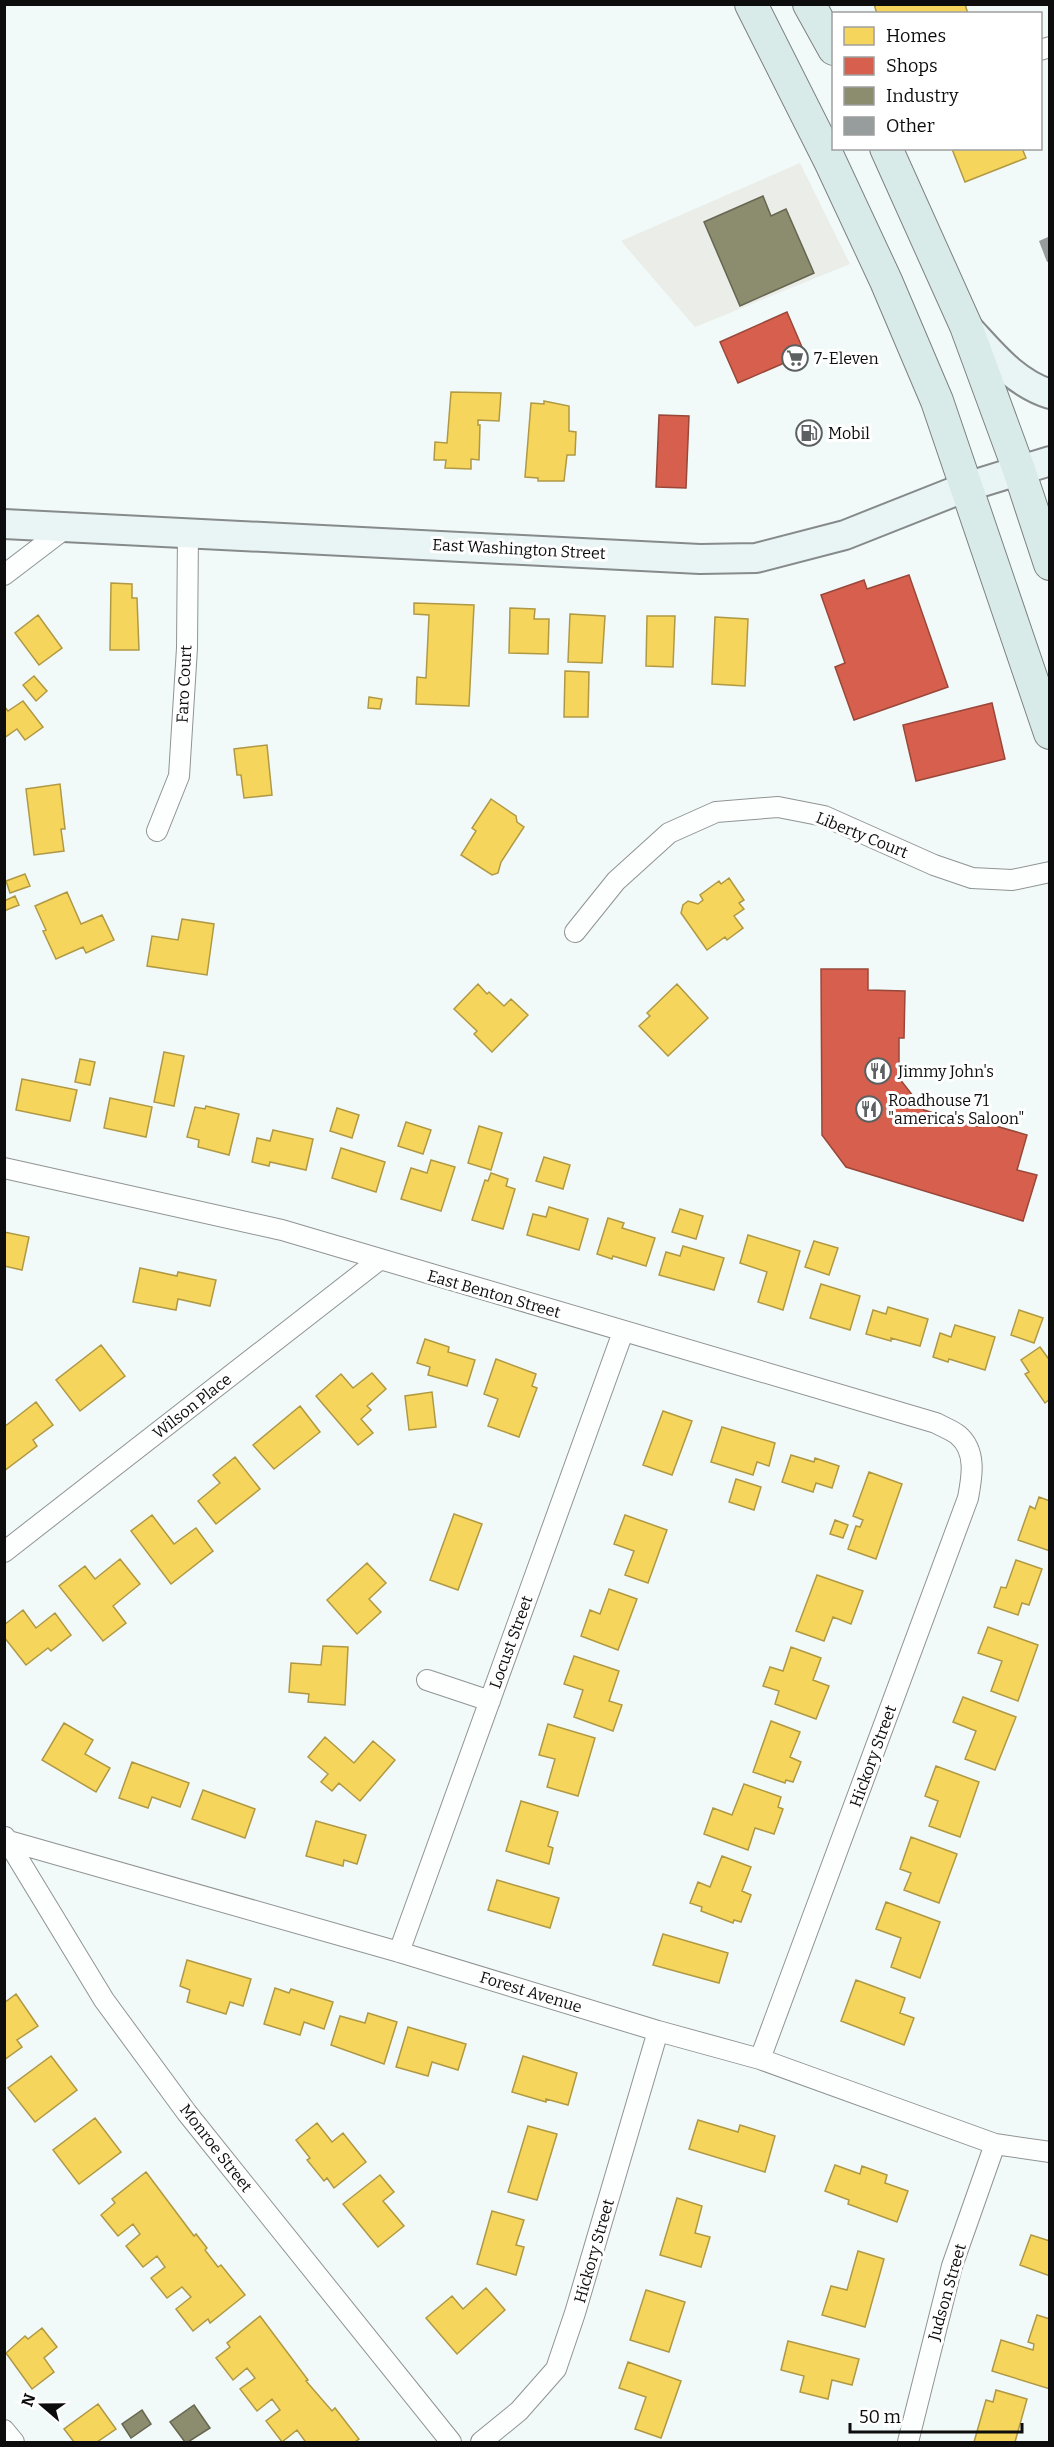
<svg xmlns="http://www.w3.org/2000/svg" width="1054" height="2447" font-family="Bitter,serif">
	<rect width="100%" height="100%" fill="#f1faf9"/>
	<path fill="#eaede8" d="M 800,163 L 850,264 L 695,327 L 621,241 Z"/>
	<path fill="#f6d55c" stroke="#b09944" stroke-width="1.5" d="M 874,4 L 965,4 L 968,14 L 877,14 Z
		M 1022,148 L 1026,158 L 965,182 L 952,149 Z
		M 451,392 L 501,393 L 499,421 L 478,420 L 478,425 L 480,425 L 479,460 L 471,459 L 471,469 L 445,468 L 446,460 L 434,460 L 435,442 L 447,443 Z
		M 544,401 L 569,406 L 569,431 L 576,432 L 575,455 L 567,455 L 564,481 L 538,481 L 538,478 L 525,477 L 531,403 L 544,404 Z
		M 111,583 L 132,584 L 132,598 L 137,598 L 139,650 L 110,650 Z
		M 414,603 L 474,605 L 469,706 L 416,704 L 417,677 L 426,678 L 429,615 L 414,614 Z
		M 510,608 L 535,609 L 534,619 L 549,619 L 548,654 L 509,653 Z
		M 570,614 L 605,616 L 602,663 L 568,662 Z
		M 38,615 L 62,648 L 39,665 L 15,633 Z
		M 647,616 L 675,616 L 673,667 L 646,666 Z
		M 715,617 L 748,619 L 745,686 L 712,684 Z
		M 565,671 L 589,672 L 588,717 L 564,717 Z
		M 34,676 L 47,691 L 36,701 L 23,685 Z
		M 369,697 L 382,699 L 380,709 L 368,708 Z
		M 23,701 L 43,727 L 25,740 L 17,729 L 4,738 L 4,706 L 8,711 Z
		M 267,745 L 272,795 L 244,798 L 241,775 L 237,775 L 234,749 Z
		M 60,784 L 65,829 L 61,829 L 64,851 L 34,855 L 26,789 Z
		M 491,799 L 516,816 L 517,822 L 524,827 L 501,862 L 498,873 L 492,875 L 461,855 L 476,831 L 472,828 Z
		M 25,874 L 30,886 L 10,893 L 6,881 Z
		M 729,878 L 744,900 L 739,903 L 744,909 L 734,916 L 743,928 L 727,940 L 725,937 L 707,950 L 681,913 L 683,905 L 688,901 L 698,904 L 703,900 L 700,895 L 719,881 L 721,884 Z
		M 67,892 L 81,924 L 102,915 L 114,940 L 86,953 L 83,947 L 56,959 L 43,931 L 46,930 L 35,906 Z
		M 15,896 L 19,905 L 4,911 L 4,901 Z
		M 182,919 L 214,924 L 207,975 L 147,966 L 152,936 L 178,940 Z
		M 478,984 L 487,994 L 489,992 L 504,1006 L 511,999 L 528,1015 L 492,1052 L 474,1034 L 477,1031 L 454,1009 Z
		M 677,984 L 708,1018 L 668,1056 L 639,1026 L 650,1016 L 647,1013 Z
		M 164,1052 L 184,1056 L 174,1106 L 154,1102 Z
		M 80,1059 L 95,1062 L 90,1085 L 75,1082 Z
		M 22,1079 L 77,1090 L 70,1121 L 16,1110 Z
		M 110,1098 L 152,1107 L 146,1137 L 104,1128 Z
		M 206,1106 L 239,1114 L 229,1155 L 198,1147 L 199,1140 L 187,1137 L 195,1107 L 205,1109 Z
		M 337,1108 L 359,1115 L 352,1138 L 330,1131 Z
		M 406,1122 L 431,1130 L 423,1154 L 398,1146 Z
		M 479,1126 L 502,1133 L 491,1170 L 468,1163 Z
		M 273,1130 L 313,1139 L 306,1170 L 270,1162 L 269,1166 L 252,1162 L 257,1138 L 270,1141 Z
		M 341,1148 L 385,1162 L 376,1192 L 332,1178 Z
		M 544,1157 L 570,1165 L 563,1189 L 536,1181 Z
		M 431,1160 L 455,1167 L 441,1211 L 401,1199 L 411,1168 L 427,1173 Z
		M 491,1173 L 508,1179 L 506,1186 L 515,1189 L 503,1229 L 472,1220 L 485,1180 L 488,1181 Z
		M 549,1207 L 588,1219 L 579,1250 L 527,1235 L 533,1214 L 546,1217 Z
		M 680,1209 L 703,1216 L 696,1239 L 672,1232 Z
		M 608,1218 L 624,1223 L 622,1228 L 655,1238 L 646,1266 L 613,1256 L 612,1259 L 597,1254 Z
		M 4,1232 L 29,1237 L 22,1270 L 4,1266 Z
		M 748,1235 L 800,1251 L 783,1310 L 758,1302 L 767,1272 L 740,1263 Z
		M 814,1241 L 838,1248 L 829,1275 L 805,1267 Z
		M 683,1246 L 724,1258 L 714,1290 L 659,1275 L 666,1252 L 680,1256 Z
		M 140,1268 L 177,1276 L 178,1272 L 216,1280 L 210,1306 L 178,1299 L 176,1310 L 133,1302 Z
		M 821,1284 L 860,1296 L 850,1330 L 810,1318 Z
		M 888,1307 L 928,1319 L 920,1346 L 891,1338 L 891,1341 L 866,1334 L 873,1310 L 886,1314 Z
		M 1019,1310 L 1043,1318 L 1034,1343 L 1011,1335 Z
		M 955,1325 L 995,1337 L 985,1370 L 949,1359 L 948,1362 L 933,1357 L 940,1333 L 951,1337 Z
		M 425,1339 L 449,1347 L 448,1352 L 475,1360 L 467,1386 L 428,1375 L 430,1367 L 417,1363 Z
		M 101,1345 L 125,1376 L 80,1411 L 56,1380 Z
		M 1040,1347 L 1048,1358 L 1050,1357 L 1050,1399 L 1045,1403 L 1025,1374 L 1029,1372 L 1021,1360 Z
		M 496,1359 L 536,1374 L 532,1386 L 537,1388 L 519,1437 L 488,1426 L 498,1399 L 484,1394 Z
		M 372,1373 L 386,1389 L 367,1406 L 371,1410 L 361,1419 L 373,1433 L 358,1445 L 316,1396 L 341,1374 L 353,1388 Z
		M 432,1392 L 436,1427 L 409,1430 L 405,1396 Z
		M 36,1402 L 53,1425 L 33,1440 L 37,1446 L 4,1471 L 4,1427 Z
		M 300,1406 L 320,1432 L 274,1469 L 253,1445 Z
		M 663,1411 L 692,1421 L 672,1475 L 643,1465 Z
		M 722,1427 L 775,1443 L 769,1466 L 757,1462 L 753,1475 L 711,1462 Z
		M 791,1455 L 814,1462 L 815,1458 L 839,1466 L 832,1488 L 816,1483 L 813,1492 L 782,1482 Z
		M 235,1457 L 260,1489 L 216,1524 L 198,1501 L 220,1483 L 213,1475 Z
		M 869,1472 L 902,1484 L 876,1559 L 848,1549 L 856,1526 L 860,1527 L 863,1520 L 853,1516 Z
		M 736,1479 L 761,1487 L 754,1510 L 729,1502 Z
		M 1039,1497 L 1050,1501 L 1050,1551 L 1018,1540 L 1030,1506 L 1035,1509 Z
		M 454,1514 L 482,1524 L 458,1590 L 430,1580 Z
		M 152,1515 L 174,1544 L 196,1528 L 213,1551 L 171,1584 L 131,1531 Z
		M 625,1515 L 667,1530 L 648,1583 L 625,1575 L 634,1551 L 614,1544 Z
		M 835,1520 L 848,1525 L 843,1538 L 830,1534 Z
		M 120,1559 L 140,1584 L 113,1606 L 126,1623 L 103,1641 L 59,1586 L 85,1566 L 95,1579 Z
		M 1016,1560 L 1042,1569 L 1029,1605 L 1022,1603 L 1018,1615 L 994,1607 L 1001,1587 L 1006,1588 Z
		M 367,1563 L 386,1583 L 369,1599 L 381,1612 L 357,1634 L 327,1600 Z
		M 817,1575 L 863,1591 L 851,1624 L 833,1617 L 824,1641 L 796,1631 Z
		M 609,1589 L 637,1599 L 618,1650 L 581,1636 L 590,1610 L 600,1614 Z
		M 23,1610 L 36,1628 L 55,1613 L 71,1635 L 51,1651 L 48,1648 L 26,1665 L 4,1637 L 4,1625 Z
		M 988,1627 L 1038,1645 L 1018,1701 L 991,1691 L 1002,1661 L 978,1653 Z
		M 323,1646 L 348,1647 L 345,1705 L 308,1702 L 309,1694 L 289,1692 L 291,1663 L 321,1665 Z
		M 791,1647 L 821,1658 L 813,1680 L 829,1686 L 816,1719 L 775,1704 L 779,1691 L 763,1686 L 770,1667 L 783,1671 Z
		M 574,1656 L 619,1671 L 609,1701 L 622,1705 L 613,1731 L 574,1717 L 583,1690 L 564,1684 Z
		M 963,1697 L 1016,1717 L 995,1770 L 965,1759 L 976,1731 L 953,1722 Z
		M 771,1721 L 800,1732 L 790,1757 L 801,1762 L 793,1782 L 786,1780 L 785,1783 L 753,1772 Z
		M 64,1723 L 93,1740 L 85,1754 L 110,1768 L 96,1792 L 42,1760 Z
		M 548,1724 L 595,1738 L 578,1796 L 547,1787 L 555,1759 L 539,1755 Z
		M 325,1737 L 354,1763 L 373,1741 L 395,1760 L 360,1801 L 339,1783 L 332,1791 L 321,1782 L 328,1774 L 308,1757 Z
		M 132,1762 L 189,1783 L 180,1807 L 152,1797 L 148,1808 L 119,1798 Z
		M 936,1766 L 979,1782 L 960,1837 L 929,1826 L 938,1801 L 925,1796 Z
		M 744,1784 L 781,1797 L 778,1807 L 783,1809 L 774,1834 L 755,1828 L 748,1850 L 704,1834 L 713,1808 L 732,1815 Z
		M 203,1790 L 255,1809 L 245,1838 L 192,1819 Z
		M 521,1801 L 558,1812 L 548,1846 L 553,1848 L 549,1864 L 506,1851 Z
		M 316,1821 L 366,1835 L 357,1864 L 344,1860 L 343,1866 L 306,1856 Z
		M 911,1837 L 957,1854 L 939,1903 L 904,1890 L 911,1873 L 900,1869 Z
		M 722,1856 L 751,1867 L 742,1891 L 751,1895 L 741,1922 L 734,1920 L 733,1923 L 701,1911 L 702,1907 L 690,1903 L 698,1882 L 710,1887 Z
		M 497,1880 L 559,1898 L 550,1928 L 488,1910 Z
		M 886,1902 L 940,1922 L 920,1978 L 891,1967 L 901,1938 L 876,1929 Z
		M 663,1934 L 728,1953 L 719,1983 L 653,1965 Z
		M 187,1960 L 251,1979 L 243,2006 L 230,2002 L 226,2014 L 187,2002 L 190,1990 L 180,1986 Z
		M 856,1980 L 905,1998 L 900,2013 L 914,2018 L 904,2045 L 841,2021 Z
		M 275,1988 L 289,1993 L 291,1989 L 333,2002 L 324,2029 L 304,2022 L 300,2035 L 264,2024 Z
		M 16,1994 L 38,2026 L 17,2040 L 22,2047 L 4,2060 L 4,2003 Z
		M 368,2013 L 397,2022 L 384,2064 L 331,2045 L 340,2016 L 365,2023 Z
		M 408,2027 L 466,2044 L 458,2070 L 432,2062 L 428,2076 L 396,2067 Z
		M 51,2056 L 77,2090 L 35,2122 L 8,2088 Z
		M 523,2056 L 577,2073 L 568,2105 L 546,2099 L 546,2102 L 512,2092 Z
		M 95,2118 L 121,2152 L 79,2184 L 53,2150 Z
		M 698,2120 L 738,2132 L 740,2125 L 775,2136 L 765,2172 L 689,2149 Z
		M 317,2123 L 332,2142 L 343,2133 L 366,2162 L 334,2188 L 327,2178 L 324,2181 L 307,2160 L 310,2158 L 296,2140 Z
		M 528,2126 L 557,2134 L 537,2200 L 508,2192 Z
		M 835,2165 L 860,2174 L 862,2166 L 887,2175 L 885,2183 L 908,2191 L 897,2222 L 848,2204 L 849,2200 L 825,2191 Z
		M 146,2172 L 194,2236 L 196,2234 L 207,2248 L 205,2250 L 218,2267 L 221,2265 L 245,2295 L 210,2323 L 208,2319 L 193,2331 L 176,2309 L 191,2297 L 182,2287 L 167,2298 L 151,2278 L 165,2267 L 157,2256 L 143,2267 L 126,2246 L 140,2234 L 133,2224 L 118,2236 L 101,2215 L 115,2203 L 112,2199 Z
		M 380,2175 L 394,2192 L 383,2201 L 404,2226 L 378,2247 L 343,2204 Z
		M 677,2198 L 702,2206 L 695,2233 L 710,2237 L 701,2267 L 660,2255 Z
		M 492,2211 L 524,2220 L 516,2245 L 524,2247 L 516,2275 L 477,2264 Z
		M 1031,2235 L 1050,2241 L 1050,2276 L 1020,2265 Z
		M 858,2251 L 884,2259 L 865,2327 L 822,2315 L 831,2286 L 847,2290 Z
		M 486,2288 L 505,2310 L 457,2354 L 426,2318 L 452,2296 L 463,2309 Z
		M 646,2290 L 685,2302 L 669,2352 L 630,2340 Z
		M 1037,2315 L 1050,2319 L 1050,2389 L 992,2371 L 1001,2340 L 1033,2350 L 1034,2344 L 1028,2342 Z
		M 260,2316 L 308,2380 L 306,2381 L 332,2411 L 335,2408 L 359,2439 L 355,2442 L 303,2442 L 305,2441 L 297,2430 L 282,2442 L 266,2421 L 280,2410 L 272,2399 L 257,2411 L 240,2389 L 255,2378 L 247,2368 L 233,2380 L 216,2358 L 230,2347 L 227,2343 Z
		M 42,2328 L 57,2347 L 44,2358 L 54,2372 L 32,2389 L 6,2353 L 25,2336 L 28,2339 Z
		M 788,2341 L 859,2359 L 852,2385 L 832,2380 L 828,2399 L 800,2392 L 804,2376 L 781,2370 Z
		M 628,2362 L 681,2381 L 661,2438 L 635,2429 L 646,2397 L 619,2388 Z
		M 996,2390 L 1027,2399 L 1015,2442 L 974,2442 L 986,2400 L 993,2402 Z
		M 98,2404 L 116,2429 L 97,2442 L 74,2442 L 64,2429 Z"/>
	<path fill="#d6604d" stroke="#9a473a" stroke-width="1.5" d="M 787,312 L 805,354 L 738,383 L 720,342 Z
		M 659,415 L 689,416 L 686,488 L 656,487 Z
		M 909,575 L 948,687 L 854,720 L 835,667 L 845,663 L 821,595 L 864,580 L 867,589 Z
		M 992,703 L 1005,759 L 916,781 L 903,725 Z
		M 821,969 L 868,969 L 868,990 L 905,991 L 904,1038 L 899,1038 L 899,1078 L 924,1110 L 980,1127 L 982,1122 L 1027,1135 L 1017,1170 L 1037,1175 L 1023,1221 L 846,1167 L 822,1135 Z"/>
	<path fill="#8c8c6e" stroke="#666651" stroke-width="1.5" d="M 763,196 L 771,216 L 786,209 L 814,273 L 740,306 L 704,222 Z
		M 194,2405 L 210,2428 L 188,2442 L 185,2442 L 170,2422 Z
		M 142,2410 L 151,2424 L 131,2438 L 122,2424 Z"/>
	<path fill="#979d9c" d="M 1048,237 L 1050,261 L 1047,262 L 1039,241 Z"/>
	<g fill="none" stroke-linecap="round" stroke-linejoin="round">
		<g stroke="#909493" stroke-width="22">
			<path id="street" d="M 1040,50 L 1050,47
				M 4,575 L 67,527
				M 157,831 L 179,776 L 187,648 L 188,533
				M 575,932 L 616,881 L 669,833 L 716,812 L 778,807 L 824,816 L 934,865 L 972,878 L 1012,880 L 1050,872
				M 4,1168 L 282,1230 L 936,1423 C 943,1427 952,1430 958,1435 C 977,1451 972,1477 968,1498 L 760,2059
				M 4,1552 L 379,1260
				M 427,1680 L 490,1701
				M 5,1837 L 104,2000 L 187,2113 L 451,2442
				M 9,1841 L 399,1952 L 658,2031 L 760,2059 L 995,2144 L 1050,2152
				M 399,1952 L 623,1332
				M 4,2430 L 14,2442
				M 481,2442 L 519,2411 L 556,2369 L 575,2313 L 658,2031
				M 908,2442 L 952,2266 L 995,2144"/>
		</g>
		<g stroke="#868a8a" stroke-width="32">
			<path id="secondary" d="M 968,328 C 993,355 1015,383 1050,394
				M 4,524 L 700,559 L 756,558 L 845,535 L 966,487 L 1050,461"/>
		</g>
		<g stroke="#7d8181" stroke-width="34">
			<path id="primary" d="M 751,4 L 830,161 L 886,281 L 937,401 L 1050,733
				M 809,4 L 834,49
				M 886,148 L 966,326 L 1019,470 L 1050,564"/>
		</g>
		<use href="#street" stroke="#fdfefe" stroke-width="20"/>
		<use href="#secondary" stroke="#e9f4f4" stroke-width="28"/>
		<use href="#primary" stroke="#d9ebe8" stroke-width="32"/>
	</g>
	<defs>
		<g id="supermarket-ring" transform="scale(1.35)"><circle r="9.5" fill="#fff" stroke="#5d6060" stroke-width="1.5"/><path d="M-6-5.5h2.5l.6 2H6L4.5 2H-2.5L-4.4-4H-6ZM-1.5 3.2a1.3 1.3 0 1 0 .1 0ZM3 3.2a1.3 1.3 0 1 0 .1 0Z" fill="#5d6060"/></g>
		<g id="fuel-ring" transform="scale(1.35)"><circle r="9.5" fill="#fff" stroke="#5d6060" stroke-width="1.5"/><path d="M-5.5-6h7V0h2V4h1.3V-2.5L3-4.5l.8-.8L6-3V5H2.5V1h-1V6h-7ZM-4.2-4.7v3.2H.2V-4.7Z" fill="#5d6060"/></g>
		<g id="restaurant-ring" transform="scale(1.35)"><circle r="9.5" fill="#fff" stroke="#5d6060" stroke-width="1.5"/><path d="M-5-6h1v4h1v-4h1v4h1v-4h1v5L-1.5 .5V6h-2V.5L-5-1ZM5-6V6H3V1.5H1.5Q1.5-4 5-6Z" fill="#5d6060"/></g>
	</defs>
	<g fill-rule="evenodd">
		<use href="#supermarket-ring" x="795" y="358"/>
		<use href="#fuel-ring" x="809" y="433"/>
		<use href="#restaurant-ring" x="878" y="1071"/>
		<use href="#restaurant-ring" x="869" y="1109"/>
	</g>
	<g text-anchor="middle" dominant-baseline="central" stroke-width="6" stroke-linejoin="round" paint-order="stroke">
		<g font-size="16" fill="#0d0d0d" stroke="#fff" text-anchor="start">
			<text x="814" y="358">7-Eleven</text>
			<text x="828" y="433">Mobil</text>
			<text x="898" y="1071">Jimmy John's</text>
			<text x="888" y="1100">Roadhouse 71<tspan x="888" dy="18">"america's Saloon"</tspan></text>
		</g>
		<g font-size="16" fill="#0d0d0d" stroke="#fff">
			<text transform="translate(519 549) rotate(3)">East Washington Street</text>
			<text transform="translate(184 684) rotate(-87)">Faro Court</text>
			<text transform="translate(862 835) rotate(22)">Liberty Court</text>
			<text transform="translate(494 1294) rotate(16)">East Benton Street</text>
			<text transform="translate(192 1406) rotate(-38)">Wilson Place</text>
			<text transform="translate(511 1642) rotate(-70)">Locust Street</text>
			<text transform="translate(873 1756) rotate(-70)">Hickory Street</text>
			<text transform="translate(531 1992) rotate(17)">Forest Avenue</text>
			<text transform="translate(216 2148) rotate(52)">Monroe Street</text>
			<text transform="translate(594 2251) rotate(-74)">Hickory Street</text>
			<text transform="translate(947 2292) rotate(-74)">Judson Street</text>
		</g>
	</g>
	<rect width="1054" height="2447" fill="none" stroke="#0d0d0d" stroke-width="12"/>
	<rect x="832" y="12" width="210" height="138" fill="#ffffff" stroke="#9e9e9e" stroke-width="1.5"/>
	<rect x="844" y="27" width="30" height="18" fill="#f6d55c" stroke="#9e9e9e" stroke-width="1.5"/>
	<text x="886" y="42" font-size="18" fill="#0d0d0d">Homes</text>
	<rect x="844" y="57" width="30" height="18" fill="#d6604d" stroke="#9e9e9e" stroke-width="1.5"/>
	<text x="886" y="72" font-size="18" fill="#0d0d0d">Shops</text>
	<rect x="844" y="87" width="30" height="18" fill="#8c8c6e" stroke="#9e9e9e" stroke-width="1.5"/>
	<text x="886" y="102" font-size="18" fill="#0d0d0d">Industry</text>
	<rect x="844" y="117" width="30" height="18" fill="#979d9c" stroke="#9e9e9e" stroke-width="1.5"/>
	<text x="886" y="132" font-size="18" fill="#0d0d0d">Other</text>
	<g transform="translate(42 2405) rotate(290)" stroke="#ffffff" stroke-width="4.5" paint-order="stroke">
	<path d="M0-4.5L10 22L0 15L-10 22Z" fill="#0d0d0d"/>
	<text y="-9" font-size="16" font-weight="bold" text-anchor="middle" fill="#0d0d0d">N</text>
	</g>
	<path d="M850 2423v9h172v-9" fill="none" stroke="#0d0d0d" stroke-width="3"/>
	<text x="859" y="2423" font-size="18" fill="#0d0d0d" stroke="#ffffff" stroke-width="4.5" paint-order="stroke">50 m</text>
</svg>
